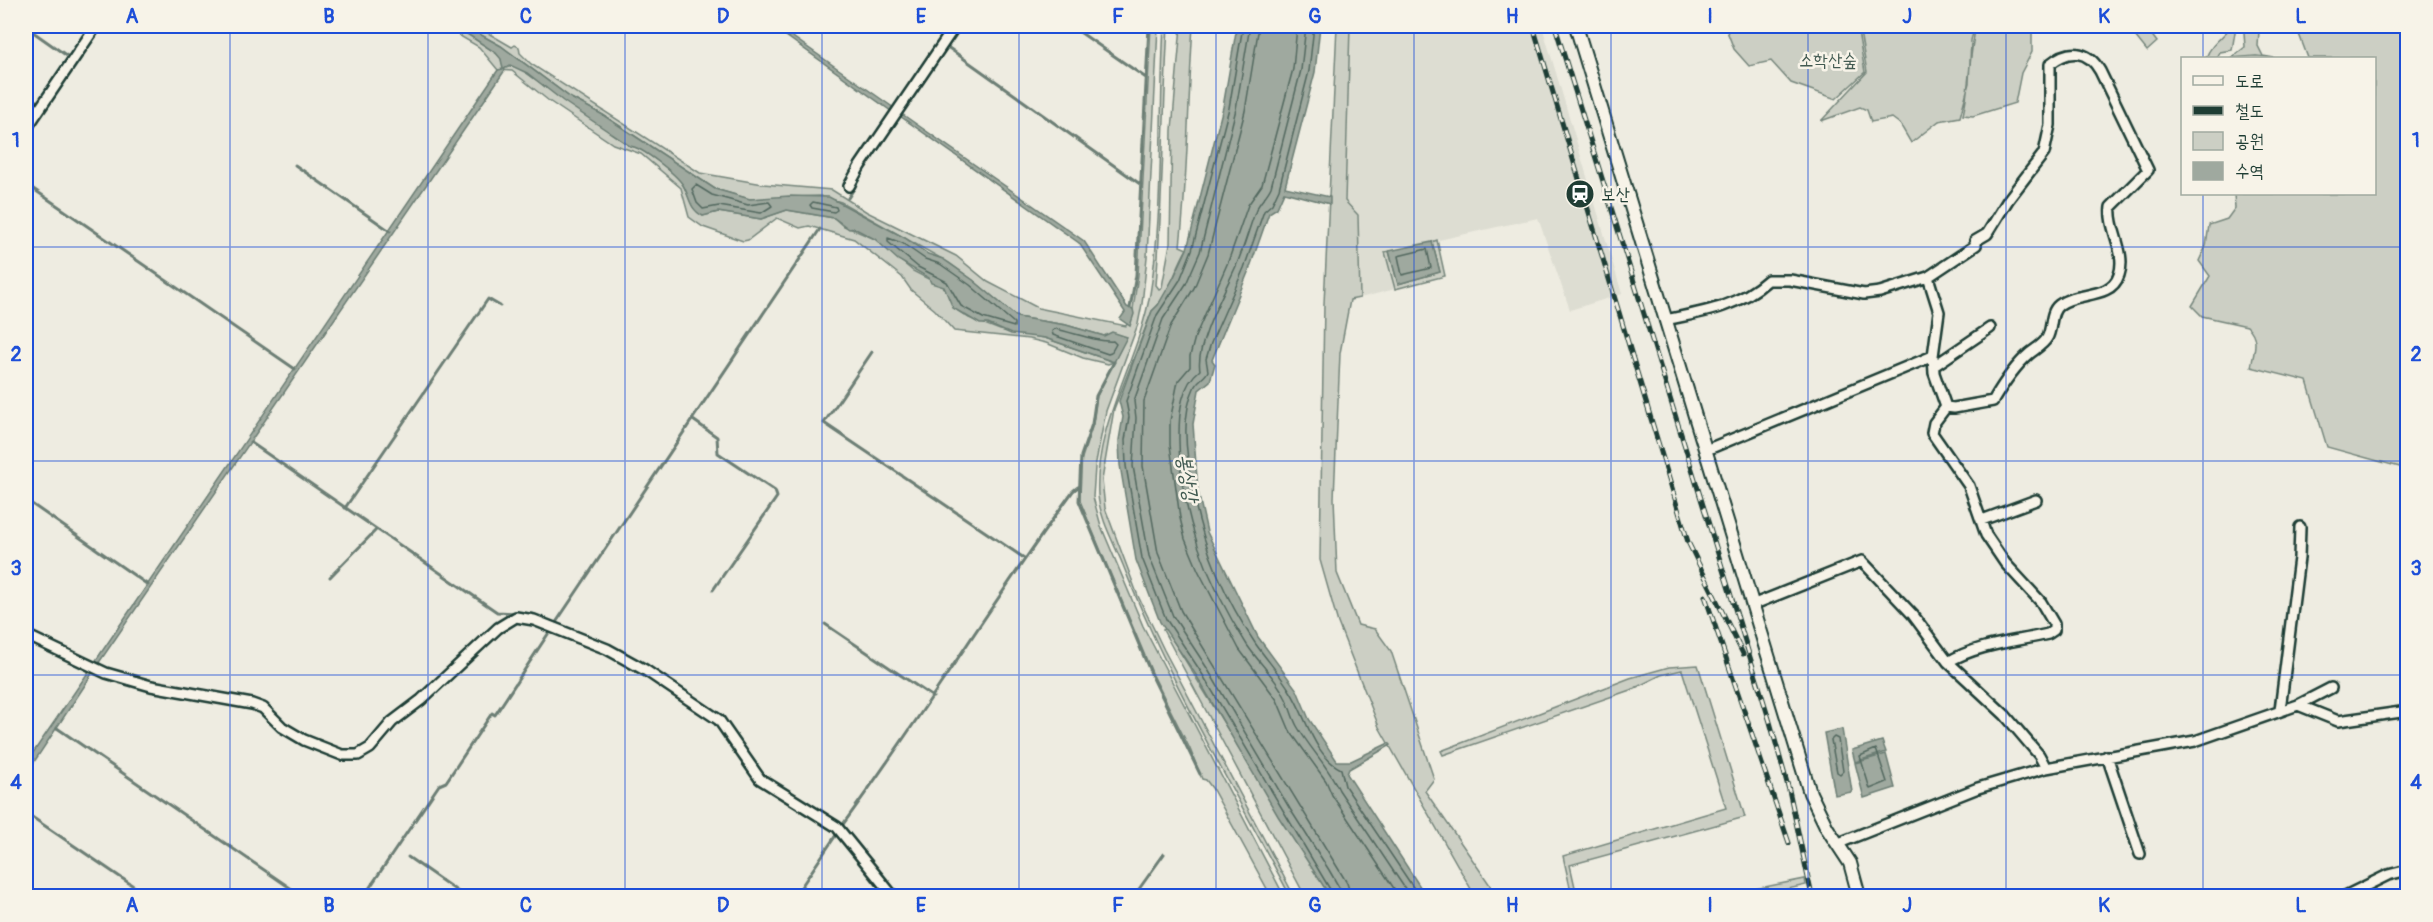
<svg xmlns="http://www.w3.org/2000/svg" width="2433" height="922" font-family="Pangolin,'Poor Story',sans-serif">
	<rect width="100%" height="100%" fill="#eeece1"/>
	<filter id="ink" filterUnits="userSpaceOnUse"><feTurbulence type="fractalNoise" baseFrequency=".0167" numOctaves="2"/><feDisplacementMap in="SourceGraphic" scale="12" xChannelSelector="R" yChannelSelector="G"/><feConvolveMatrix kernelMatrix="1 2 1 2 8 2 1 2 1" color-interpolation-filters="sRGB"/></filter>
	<g filter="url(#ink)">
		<path fill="#ddddd2" d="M 1350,26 L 1542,26 L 1622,294 L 1570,310 L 1538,218 L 1385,252 L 1395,289 L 1360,298 L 1358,215 L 1345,201 Z"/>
		<path fill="#cccfc4" stroke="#76867c" stroke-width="1.5" d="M 443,26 L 455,26 L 496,53 L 501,58 L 503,69 L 515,65 L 630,146 C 642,147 676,174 683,185 C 690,196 690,209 703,216 L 718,212 L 761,219 L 787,210 L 834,218 L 842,225 L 875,239 L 913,271 L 944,287 L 958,311 L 969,318 L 1000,330 L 1045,338 L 1114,362 L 1108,364 L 1083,358 L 1046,343 L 1029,339 L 954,331 L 935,310 L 911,290 L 902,277 L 854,239 L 809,226 L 800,228 L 777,218 L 748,240 L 743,241 L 703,227 L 689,217 L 681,188 L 641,154 L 613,144 L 549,101 L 512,71 L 498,70 L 479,47 Z
			M 465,26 L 476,26 L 512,47 L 515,45 L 519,47 L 520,53 L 531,64 L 700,173 L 763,184 L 832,190 L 867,212 L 956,256 L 988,282 L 1038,308 L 1126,326 L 1133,309 L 1138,275 L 1151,26 L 1158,26 L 1147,257 L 1142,304 L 1138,324 L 1106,411 L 1095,467 L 1093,497 L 1101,526 L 1143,626 L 1284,896 L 1271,896 L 1212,788 L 1206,780 L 1202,779 L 1190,749 L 1153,675 L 1080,501 L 1080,464 L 1093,424 L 1097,396 L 1126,337 L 1104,336 L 1066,325 L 1017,317 L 973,280 L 949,263 L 841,202 L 820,196 L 749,199 L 715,189 L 603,115 L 571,98 L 501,46 Z
			M 1164,26 L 1168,26 C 1163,112 1163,198 1156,285 L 1159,289 L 1162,287 L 1170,244 L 1172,130 L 1181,26 L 1193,26 C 1188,99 1188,173 1180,246 L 1187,249 C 1175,268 1170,296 1152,311 L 1114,409 L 1102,480 L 1105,508 L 1138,596 L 1164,650 L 1294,896 L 1290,896 C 1233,787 1168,680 1123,565 C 1114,543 1100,519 1098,495 C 1094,424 1138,362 1150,294 C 1164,209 1159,113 1164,26 Z
			M 1337,26 L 1350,26 L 1345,201 L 1358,215 L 1360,298 L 1350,300 L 1340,353 L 1334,498 L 1337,573 L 1358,625 L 1375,629 L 1391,651 L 1434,779 L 1425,791 L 1490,885 L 1492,896 L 1475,896 L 1379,727 L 1338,623 L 1320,560 L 1324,304 Z
			M 1725,26 L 1857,26 L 1865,72 L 1836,99 L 1791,83 L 1771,61 L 1749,66 L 1734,49 Z
			M 1859,26 L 1975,26 L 1971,40 L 1969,83 L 1960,117 L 1939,121 L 1911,143 L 1900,124 L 1892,118 L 1871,122 L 1867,110 L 1860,107 L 1821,121 L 1867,72 Z
			M 1976,26 L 2032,26 L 2032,52 L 2021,73 L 2015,103 L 1973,116 L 1963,115 C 1970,85 1969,55 1976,26 Z
			M 2127,26 L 2145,26 L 2157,42 L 2147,51 Z
			M 2231,26 L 2236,26 L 2232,50 L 2220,52 L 2217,58 L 2206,58 C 2211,43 2223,38 2231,26 Z
			M 2250,26 L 2259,31 L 2258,46 L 2263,56 L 2274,58 L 2256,56 L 2231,58 L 2245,47 L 2244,32 Z
			M 2296,26 L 2407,26 L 2407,469 L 2327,447 L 2307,381 L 2251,367 C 2254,351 2260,338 2247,326 L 2202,316 L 2192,306 L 2210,276 L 2199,261 L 2206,246 L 2209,225 L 2227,219 L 2235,208 L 2234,194 L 2374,194 L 2374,58 L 2308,58 Z
			M 1437,240 L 1445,276 L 1395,289 L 1385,252 L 1389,251 L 1398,284 L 1440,272 L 1432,242 Z
			M 1166,629 L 1330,896 L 1305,896 L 1163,630 Z
			M 1698,665 L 1745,817 L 1570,865 L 1577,896 L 1572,896 L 1563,856 L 1726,808 L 1682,670 L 1661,675 L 1633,689 L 1443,755 L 1441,751 L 1630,678 L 1669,667 Z
			M 1805,879 L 1806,885 L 1756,896 L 1720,896 Z"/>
		<path fill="#9fa99f" stroke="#6c7e74" stroke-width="1.5" d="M 455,26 L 465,26 L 501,46 L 571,98 L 603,115 L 715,189 L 750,199 L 789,196 L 829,197 L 905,238 L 928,254 L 943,259 L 973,280 L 1017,317 L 1066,325 L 1104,336 L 1112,332 L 1127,337 L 1114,362 L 1045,338 L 1011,334 L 988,324 L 980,324 L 953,308 L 944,287 L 931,283 L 929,278 L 898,260 L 875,239 L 854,228 L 849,229 L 834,218 L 787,210 L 761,219 L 718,212 L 703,216 C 689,209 690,197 683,185 C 676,174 642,147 630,146 L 563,101 L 527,73 L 510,65 L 504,69 L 505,70 L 96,667 L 92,666 L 498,70 L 503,69 L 501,59 L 496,53 Z
			M 772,26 L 777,26 L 894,108 L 891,111 Z
			M 1237,26 L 1320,26 L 1315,72 L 1285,187 L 1330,197 L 1330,204 L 1284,192 L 1277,208 L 1269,213 L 1249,270 L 1212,360 L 1215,364 L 1210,381 L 1199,390 L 1193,424 L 1198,492 L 1207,532 L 1258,637 L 1297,690 L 1309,719 L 1337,761 L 1351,761 L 1389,743 L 1391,745 L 1349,769 L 1347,774 L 1426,896 L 1330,896 L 1278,816 L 1196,675 L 1160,622 L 1136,560 L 1120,465 L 1119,440 L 1123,417 L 1119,401 L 1152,311 L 1158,305 L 1174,277 L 1187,249 L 1223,107 Z
			M 899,112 L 1084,241 L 1127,307 L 1133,309 L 1134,314 L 1130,326 L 1120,319 L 1125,312 L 1079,243 L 897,114 Z
			M 1432,242 L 1440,272 L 1398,284 L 1389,251 Z
			M 89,671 L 92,673 L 89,679 L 26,774 L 26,763 Z
			M 1842,729 L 1852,792 L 1835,795 L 1824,733 Z
			M 1882,741 L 1886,752 L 1855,762 L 1852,750 Z
			M 1886,754 L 1895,788 L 1864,798 L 1855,763 Z"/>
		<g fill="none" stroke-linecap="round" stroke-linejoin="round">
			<path stroke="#52685f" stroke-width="1.5" d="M 1243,26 L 1229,108 L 1192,250 L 1180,280 L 1157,315 L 1126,401 L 1129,417 L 1125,440 L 1126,466 L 1142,558 L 1166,619 L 1201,672 L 1334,896
				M 1250,26 L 1236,109 L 1200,252 L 1186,284 L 1163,319 L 1134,401 L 1136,418 L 1133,466 L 1149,556 L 1173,616 L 1207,668 L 1290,809 L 1329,870 L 1340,889 L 1341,896
				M 1259,26 L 1245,111 L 1208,254 L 1194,288 L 1171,325 L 1144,401 L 1143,466 L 1158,553 L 1181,611 L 1347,883 L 1351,896
				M 1297,26 L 1293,69 L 1262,185 L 1248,205 L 1228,262 L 1195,337 L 1190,356 L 1190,367 L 1178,381 L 1170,421 L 1170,445 L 1180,518 L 1185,539 L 1198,570 L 1239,649 L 1277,700 L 1290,731 L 1326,781 L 1332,795 L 1399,896
				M 1306,26 L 1301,70 L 1271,187 C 1267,196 1260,201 1256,210 C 1249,228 1244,248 1236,266 C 1225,291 1195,345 1200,370 C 1181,385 1179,412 1179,436 C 1178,510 1208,584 1247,645 C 1259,663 1276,678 1285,697 C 1290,706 1292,717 1297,726 C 1310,749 1329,767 1339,790 L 1410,896
				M 1314,26 L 1309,71 L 1279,189 L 1272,204 L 1264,211 L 1244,268 L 1211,343 L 1206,359 L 1208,371 C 1205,378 1197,380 1194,388 C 1184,409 1185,438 1188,460 C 1195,525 1218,588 1255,643 C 1266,659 1280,674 1290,691 C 1306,715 1313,755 1341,769 L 1345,786 L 1419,896
				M 696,185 L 712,195 L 748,205 L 769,202 L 772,206 L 761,213 L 719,206 L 703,209 L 697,203 L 692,189 Z
				M 813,202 L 836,207 L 837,210 L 834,212 L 812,208 L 810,205 Z
				M 888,238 L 902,243 L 925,259 L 940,264 L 970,285 L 1014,323 L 1014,327 L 983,318 L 961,306 L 947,282 L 918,267 L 888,242 Z
				M 1427,249 L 1431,268 L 1402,275 L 1398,256 Z
				M 1055,329 C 1072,332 1099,343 1113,341 L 1116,344 L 1111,353 L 1108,354 L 1053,335 L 1052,331 Z
				M 1834,737 L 1838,739 L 1843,771 L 1840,774 L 1837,772 L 1831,740 Z
				M 1876,749 L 1887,782 L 1870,789 L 1860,756 Z"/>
			<path stroke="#6c7e74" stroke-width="3" d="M 1071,26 L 1146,78
				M 26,27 L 70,58
				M 946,46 L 1140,184
				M 295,165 L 390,231
				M 26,184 L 295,369
				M 848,198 L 855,187 L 856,179
				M 1130,308 L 1136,275 L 1149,26
				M 872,352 L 824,423 L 1024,558
				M 1114,362 L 1096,396 L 1092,424 L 1081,456 L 1079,501 L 1152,676 L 1200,774
				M 693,420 L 717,437 L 718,453 L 775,491 L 777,497 L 713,590
				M 250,442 L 497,612 L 519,613
				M 26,500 L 148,585
				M 345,508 L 488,299 L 500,306
				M 330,577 L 376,530
				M 555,624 L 820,229
				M 825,624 L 933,697
				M 57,728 L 302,896
				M 26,813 L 148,896
				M 841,827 C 922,717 993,601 1073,491 L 1078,487
				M 408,857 L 464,896
				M 364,896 L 439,785 L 446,782 L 492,713 L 495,715 L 550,631
				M 795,896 L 836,835
				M 1134,896 L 1164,854"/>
			<g stroke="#1f3d34" stroke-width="14">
				<path id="minor" d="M 26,129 L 96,26
					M 849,186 L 860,166 L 955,26
					M 1928,277 L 1939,312 L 1933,356 L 1934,373 L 1946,407 L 1934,423 L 1932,433 L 1969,486 L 1986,535 L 2005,563 L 2041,602 L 2054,624 L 2054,630 L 2048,634 C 2014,642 1978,644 1948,662
					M 1665,320 C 1704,312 1738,307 1768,280 L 1790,280 L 1864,294 L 1880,292 L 1928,277 L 1976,245 L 1975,241 L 1987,234 L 2008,200 L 2044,153 L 2050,125 L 2050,64 C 2069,48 2088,50 2100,71 L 2148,170 L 2111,207 C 2108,229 2127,252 2119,275 C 2111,300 2076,291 2059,305 C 2049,313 2053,328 2047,338 C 2043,345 2035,349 2029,354 C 2014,367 2003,384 1993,401 L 1954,408 L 1946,407
					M 1934,366 L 1990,328
					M 1706,450 L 1933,356
					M 1982,520 L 2036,500
					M 1752,605 L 1862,561 L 1913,615 L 1948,662 L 2005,715 L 2039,755 L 2046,768
					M 26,635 L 106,673 L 151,686 L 252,704 L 263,708 L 282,727 L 304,740 L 342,755 L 358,755 L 370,748 L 392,722 L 421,700 L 498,628 L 516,617 L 534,620 L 607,649 L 645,670 L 719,720 L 760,779 L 837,827 L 893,896
					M 2298,705 L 2338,721 L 2408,711
					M 2280,710 L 2299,558 L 2300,527
					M 2107,756 L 2140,854
					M 1839,843 L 1978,788 L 2046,768 L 2195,741 L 2298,705 L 2331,688
					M 2345,896 L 2388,875 L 2408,870"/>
			</g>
			<g stroke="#1f3d34" stroke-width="16">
				<path id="secondary" d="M 1576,26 L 1810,793 L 1827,828 L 1850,863 L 1859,896"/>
			</g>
			<use href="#minor" stroke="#f7f3e8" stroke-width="9"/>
			<use href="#secondary" stroke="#f7f3e8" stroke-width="12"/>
			<g stroke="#1f3d34" stroke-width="5">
				<path id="rail" d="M 1533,26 L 1688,542 L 1743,654
					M 1555,26 L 1770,722 L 1789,790 L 1812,896
					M 1705,596 L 1789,843"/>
			</g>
			<use href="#rail" stroke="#f7f3e8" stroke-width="3" stroke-dasharray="9" stroke-linecap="butt"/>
		</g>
	</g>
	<path fill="none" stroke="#1d4ed8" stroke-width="1.5" stroke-opacity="0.55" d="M 230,26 L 230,896M 428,26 L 428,896M 625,26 L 625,896M 822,26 L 822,896M 1019,26 L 1019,896M 1216,26 L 1216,896M 1414,26 L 1414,896M 1611,26 L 1611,896M 1808,26 L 1808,896M 2006,26 L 2006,896M 2203,26 L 2203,58M 2203,194 L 2203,896M 26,247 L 2408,247M 26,461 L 2408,461M 26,675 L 2408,675"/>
	<defs>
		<g id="station-disc" transform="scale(1.5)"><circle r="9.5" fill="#1f3d34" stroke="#f7f3e8"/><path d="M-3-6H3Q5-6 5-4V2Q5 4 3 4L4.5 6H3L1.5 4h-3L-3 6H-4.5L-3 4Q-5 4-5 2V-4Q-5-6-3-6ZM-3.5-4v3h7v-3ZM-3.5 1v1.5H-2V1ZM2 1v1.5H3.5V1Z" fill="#fff"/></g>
	</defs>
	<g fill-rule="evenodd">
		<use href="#station-disc" x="1580" y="194"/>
	</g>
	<g text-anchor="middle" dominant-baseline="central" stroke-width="5" stroke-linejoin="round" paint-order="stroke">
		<g font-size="18" fill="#425a51" stroke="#f7f3e8">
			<text x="1828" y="60">소학산숲</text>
		</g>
		<g font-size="18" fill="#1f3d34" stroke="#f7f3e8" text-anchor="start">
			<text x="1601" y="194">보산</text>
		</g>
		<g font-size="20" font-style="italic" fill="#3f584f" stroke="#f7f3e8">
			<text transform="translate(1188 478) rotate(81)">봉상강</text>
		</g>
	</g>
	<rect width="2433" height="922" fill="none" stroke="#f7f3e8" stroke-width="66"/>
	<rect x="2181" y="57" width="195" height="138" fill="#f7f3e8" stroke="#a1aaa0" stroke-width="1.5"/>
	<rect x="2193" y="76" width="30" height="9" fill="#f7f3e8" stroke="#a1aaa0" stroke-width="1.5"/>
	<text x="2235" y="87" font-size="18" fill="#1f3d34">도로</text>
	<rect x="2193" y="106" width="30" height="9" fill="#1f3d34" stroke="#a1aaa0" stroke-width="1.5"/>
	<text x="2235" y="117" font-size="18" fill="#1f3d34">철도</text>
	<rect x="2193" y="132" width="30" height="18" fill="#cccfc4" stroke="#a1aaa0" stroke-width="1.5"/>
	<text x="2235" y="147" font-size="18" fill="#1f3d34">공원</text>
	<rect x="2193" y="162" width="30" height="18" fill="#9fa99f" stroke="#a1aaa0" stroke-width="1.5"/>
	<text x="2235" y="177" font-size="18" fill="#1f3d34">수역</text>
	<rect x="33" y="33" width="2367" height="856" fill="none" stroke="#1d4ed8" stroke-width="2"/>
	<g font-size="20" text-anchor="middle" font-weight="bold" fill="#1d4ed8">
		<text x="132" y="23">A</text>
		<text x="329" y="23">B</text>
		<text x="526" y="23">C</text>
		<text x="723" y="23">D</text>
		<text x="921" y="23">E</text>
		<text x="1118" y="23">F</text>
		<text x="1315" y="23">G</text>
		<text x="1512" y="23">H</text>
		<text x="1710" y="23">I</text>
		<text x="1907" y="23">J</text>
		<text x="2104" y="23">K</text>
		<text x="2301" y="23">L</text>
		<text x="16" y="147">1</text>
		<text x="2416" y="147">1</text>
		<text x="16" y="361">2</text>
		<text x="2416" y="361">2</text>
		<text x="16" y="575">3</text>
		<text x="2416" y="575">3</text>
		<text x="16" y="789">4</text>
		<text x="2416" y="789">4</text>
		<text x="132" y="912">A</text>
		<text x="329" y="912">B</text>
		<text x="526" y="912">C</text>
		<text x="723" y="912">D</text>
		<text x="921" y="912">E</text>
		<text x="1118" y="912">F</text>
		<text x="1315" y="912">G</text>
		<text x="1512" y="912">H</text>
		<text x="1710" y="912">I</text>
		<text x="1907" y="912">J</text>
		<text x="2104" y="912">K</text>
		<text x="2301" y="912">L</text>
	</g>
</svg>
